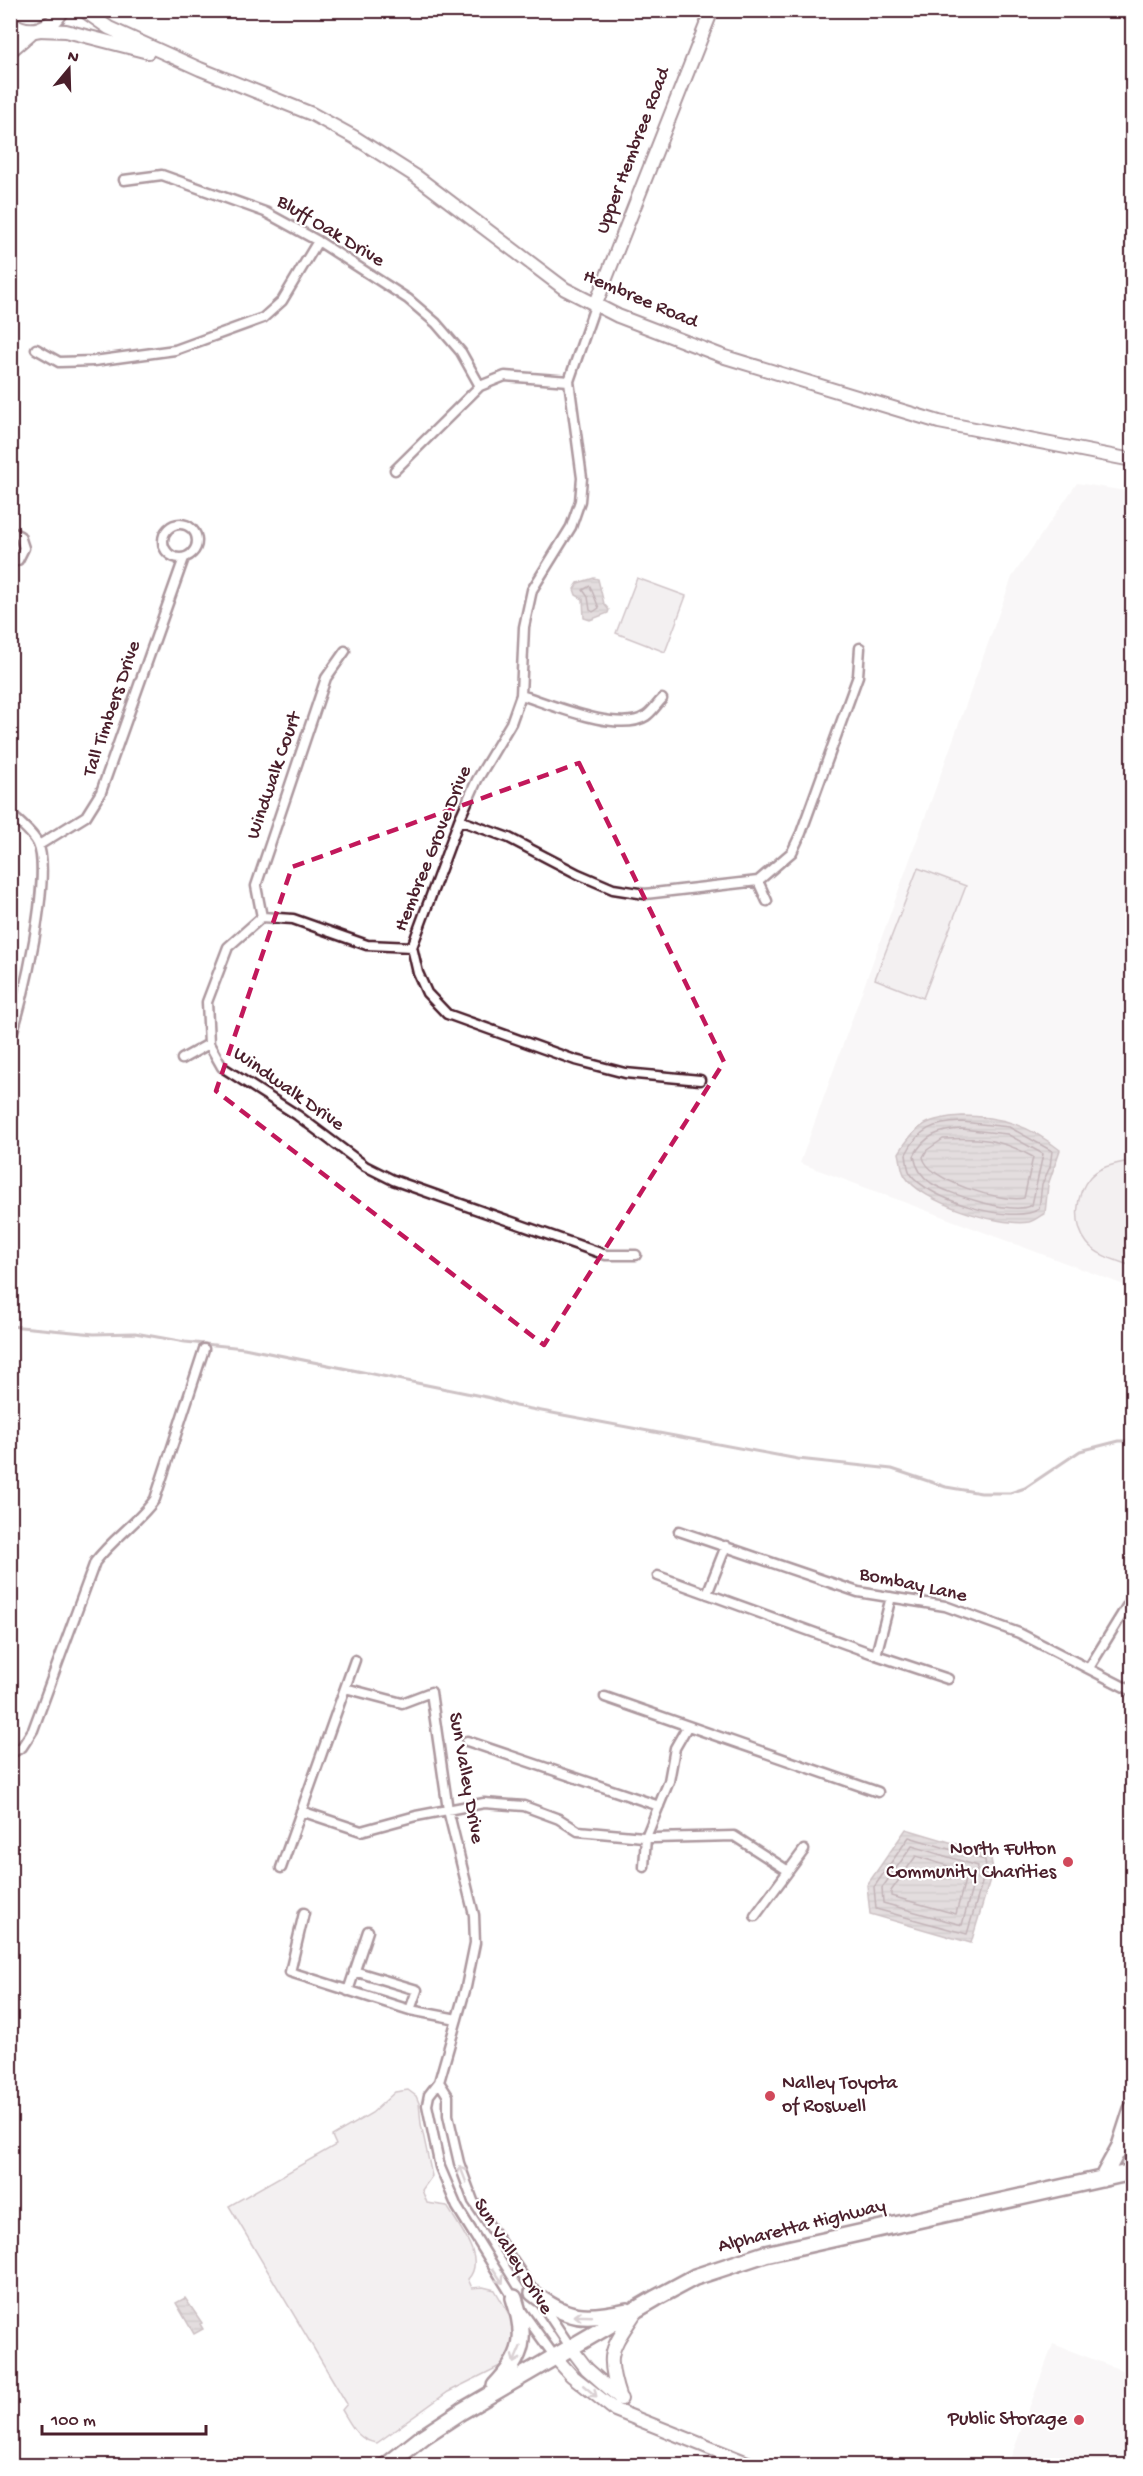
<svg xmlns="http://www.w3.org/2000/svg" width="1143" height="2476" font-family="'Gochi Hand',sans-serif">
	<defs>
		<pattern id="water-rules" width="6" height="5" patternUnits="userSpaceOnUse" patternTransform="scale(1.5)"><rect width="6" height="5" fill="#c1b3b6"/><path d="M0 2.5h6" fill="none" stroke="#9f9194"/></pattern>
	</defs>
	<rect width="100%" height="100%" fill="#fff"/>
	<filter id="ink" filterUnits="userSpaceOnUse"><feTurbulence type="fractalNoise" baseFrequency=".0167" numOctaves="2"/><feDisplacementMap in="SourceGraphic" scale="12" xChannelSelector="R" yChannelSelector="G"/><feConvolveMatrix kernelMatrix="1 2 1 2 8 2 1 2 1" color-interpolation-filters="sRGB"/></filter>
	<g filter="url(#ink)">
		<path fill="#f2eeef" d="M 1077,483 L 1132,492 L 1132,1288 L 800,1163 L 1012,577 Z
			M 1053,2344 L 1132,2374 L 1132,2465 L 1008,2465 Z"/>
		<path fill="#e5dee0" stroke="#987e86" stroke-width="1.5" d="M 637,578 L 686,596 L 665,652 L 616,633 Z
			M 918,868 L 966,886 L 923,998 L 875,979 Z
			M 1124,1162 L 1132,1163 L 1132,1266 C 1118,1261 1097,1256 1087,1243 C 1073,1225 1075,1194 1090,1177 C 1099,1167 1112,1165 1124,1162 Z
			M 408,2090 L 416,2096 L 419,2103 L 421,2124 L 432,2176 L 422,2190 L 427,2203 L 447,2206 C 458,2226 487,2259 468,2279 L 472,2288 L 483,2287 L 495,2290 C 513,2322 520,2324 510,2361 L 448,2392 L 377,2443 C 357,2440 352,2426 342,2410 L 347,2404 L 229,2206 L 336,2145 L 332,2136 L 372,2113 L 395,2092 Z"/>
		<path fill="url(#water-rules)" stroke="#91787e" stroke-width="1.5" d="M 594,578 L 598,579 L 604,604 L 609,610 L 608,613 L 590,620 L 584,618 L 583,599 L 576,595 L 574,589 L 578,583 Z
			M 962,1116 C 1000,1116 1029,1125 1060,1150 L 1048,1185 L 1045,1213 C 1040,1216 1034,1221 1029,1222 C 998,1227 921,1202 905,1176 C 901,1170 901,1160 899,1153 C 916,1124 929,1118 962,1116 Z
			M 906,1829 L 990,1854 L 993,1869 L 971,1943 L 870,1914 L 867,1885 Z
			M 185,2298 L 202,2323 L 200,2324 L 203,2329 L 194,2334 L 176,2303 Z"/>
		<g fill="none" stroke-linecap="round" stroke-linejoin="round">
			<path stroke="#7a5a63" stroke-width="1.5" d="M 590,586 L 599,608 L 593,612 L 590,610 L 588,597 L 583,590 Z
				M 962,1122 L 1009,1127 L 1052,1151 L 1050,1167 L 1042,1184 L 1039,1209 C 1013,1226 926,1199 910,1173 C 907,1168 907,1160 906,1154 C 919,1128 934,1123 962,1122 Z
				M 962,1129 L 1007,1134 L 1043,1154 L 1032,1205 C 1014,1216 948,1194 931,1183 C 921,1176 916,1167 914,1156 C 924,1135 940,1130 962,1129 Z
				M 943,1139 C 980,1137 1001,1139 1033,1157 L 1024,1198 C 1003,1203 927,1181 923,1157 L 927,1150 Z
				M 909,1837 L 985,1860 L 986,1869 L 967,1934 L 876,1909 L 874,1887 Z
				M 912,1846 L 978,1866 L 962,1925 L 883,1903 L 882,1888 Z
				M 916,1856 L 967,1872 L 956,1914 L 891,1896 L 891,1891 Z"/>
			<path stroke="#91787e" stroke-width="3" d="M 10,1326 L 94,1334 L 135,1333 L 185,1342 L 244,1348 L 491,1398 L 515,1406 L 798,1459 L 892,1469 L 946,1487 L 981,1493 L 1010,1493 L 1025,1488 L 1080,1451 L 1119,1441 L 1132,1441"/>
			<g stroke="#4a1f2b" stroke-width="13">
				<path id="street" d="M 124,180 L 162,175 L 265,212 L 318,241 L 408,299 L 436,323 L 461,352 L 480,386
					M 595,306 L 569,381 L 582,478 L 580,501 L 571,527 L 532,590 L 524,627 L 521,695 L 511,723 L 477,780 L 459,820 L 412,947 L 418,973 L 427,993 L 447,1014 L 575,1060 L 625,1073 L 700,1080
					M 36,349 L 59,362 L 94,361 L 175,350 L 263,318 L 282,301 L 318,241
					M 395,470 L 480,386 L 505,376 L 569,381
					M163 541a17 17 0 1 1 34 0a17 17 0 1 1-34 0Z
					M 10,531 L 20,536 L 24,548 L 18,560 L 10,564
					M 521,695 C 550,704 619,734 646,716 C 652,712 657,704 662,699
					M 10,814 C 19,822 33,833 38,844 C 52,874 23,1006 10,1039
					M 459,820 L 509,838 L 578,874 L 613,889 L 645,894 L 758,881 L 792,852 L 801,833 L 858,676 L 860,648
					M 39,845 L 86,816 L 101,792 L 184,558
					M 758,881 L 767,901
					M 262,917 L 256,886 L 326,678 L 345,651
					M 412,947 L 367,945 L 293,919 L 262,917 L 228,947 L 207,1002 L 209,1044 L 222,1067 L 297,1115 L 365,1166 L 393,1180 L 606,1255 L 636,1255
					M 182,1059 L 209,1044
					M 679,1531 L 858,1592 L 945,1606 L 1019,1633 L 1132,1691
					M 658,1576 L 876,1655
					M 707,1594 L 726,1546
					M 891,1597 L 876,1655 L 948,1679
					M 1089,1668 L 1132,1598
					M 345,1688 L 402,1703 L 431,1692 L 448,1810 L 474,1915 L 475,1943 L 466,1987 L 439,2082 L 429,2095 L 427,2105 L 440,2167 L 457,2207 L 514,2299
					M 605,1697 L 878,1792
					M 467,1741 L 659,1806
					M 10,1754 L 22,1747 L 33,1730 L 95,1562 C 113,1538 138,1523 155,1499 L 204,1349
					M 301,1811 L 361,1831 L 416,1816 L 484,1803 L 524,1806 L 559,1819 L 578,1831 L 654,1838 L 734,1836 L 787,1870
					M 644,1867 L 646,1837 L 669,1781 L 675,1748 L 687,1727
					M 281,1868 L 355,1660
					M 304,1913 L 290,1972 L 410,2010 L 457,2019
					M 755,1916 L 804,1850
					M 354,1971 L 417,1990 L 410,2010
					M 348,1991 L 368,1931
					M 439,2082 L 448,2096 L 448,2115 L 459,2163 L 473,2201 L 571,2348
					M 521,2310 L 555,2357"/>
			</g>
			<g stroke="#4a1f2b" stroke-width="16">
				<path id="secondary" d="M 83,10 L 109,28 L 200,69 L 312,114 L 354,137 L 417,177 L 565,289 L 618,316 L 725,357 L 939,422 L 1132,460
					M 38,30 L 66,31 L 148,52
					M 595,306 L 712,10
					M 571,2348 L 587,2369 L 621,2399
					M 555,2357 L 571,2375 L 615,2410 L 755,2466
					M 620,2399 C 604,2351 612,2349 637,2310"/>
			</g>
			<g stroke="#4a1f2b" stroke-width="18">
				<path id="primary" d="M 10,23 C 30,37 50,30 62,10
					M 10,50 L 32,31"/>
			</g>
			<g stroke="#4a1f2b" stroke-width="20">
				<path id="highway" d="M 1102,2179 L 1120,2146 L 1132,2109
					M 533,2293 C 567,2320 586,2320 627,2311
					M 495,2386 C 524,2356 527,2337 514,2298
					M 386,2466 L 424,2436 L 462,2411 L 656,2298 L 695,2277 L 765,2254 L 1132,2172"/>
			</g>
			<use href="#street" stroke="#fff" stroke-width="8"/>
			<use href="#secondary" stroke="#fff" stroke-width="12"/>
			<use href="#primary" stroke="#fff" stroke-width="14"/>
			<use href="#highway" stroke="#fff" stroke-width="15"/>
		</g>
		<defs><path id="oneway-shaft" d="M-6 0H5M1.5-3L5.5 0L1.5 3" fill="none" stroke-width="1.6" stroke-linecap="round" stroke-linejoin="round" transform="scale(1.5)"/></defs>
		<g stroke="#ae9aa0">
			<use href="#oneway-shaft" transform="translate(463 2174) rotate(-111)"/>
			<use href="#oneway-shaft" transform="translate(498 2276) rotate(56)"/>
			<use href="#oneway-shaft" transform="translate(583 2316) rotate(-178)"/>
			<use href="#oneway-shaft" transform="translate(517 2355) rotate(113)"/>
			<use href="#oneway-shaft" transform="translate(590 2391) rotate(40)"/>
		</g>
	</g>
	<path d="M0 0H1143V2476H0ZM 579,763 L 724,1062 L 544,1345 L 216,1091 L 292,867 Z" fill="#fff" fill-opacity=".55" fill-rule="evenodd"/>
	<path fill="none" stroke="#c2185b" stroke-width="4.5" stroke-dasharray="12 8" stroke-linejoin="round" d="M 579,763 L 724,1062 L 544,1345 L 216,1091 L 292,867 Z"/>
	<g fill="#d1495b" stroke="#fff" stroke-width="2">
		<circle cx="1068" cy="1862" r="6"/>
		<circle cx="770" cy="2096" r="6"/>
		<circle cx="1079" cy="2420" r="6"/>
	</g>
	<g text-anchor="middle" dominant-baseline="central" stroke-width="4.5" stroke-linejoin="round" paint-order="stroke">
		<g font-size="20" fill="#4a1f2b" stroke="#fff">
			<text transform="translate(634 151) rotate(-69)">Upper Hembree Road</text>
			<text transform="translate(330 232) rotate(31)">Bluff Oak Drive</text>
			<text transform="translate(640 300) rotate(23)">Hembree Road</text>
			<text transform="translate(113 709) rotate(-71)">Tall Timbers Drive</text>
			<text transform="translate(275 776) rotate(-71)">Windwalk Court</text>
			<text transform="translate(434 849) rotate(-68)">Hembree Grove Drive</text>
			<text transform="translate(288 1090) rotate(35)">Windwalk Drive</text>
			<text transform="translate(913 1586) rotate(12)">Bombay Lane</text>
			<text transform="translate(465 1778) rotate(80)">Sun Valley Drive</text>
			<text transform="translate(802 2227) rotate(-14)">Alpharetta Highway</text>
			<text transform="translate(512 2257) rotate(58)">Sun Valley Drive</text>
		</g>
		<g font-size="20" fill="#4a1f2b" stroke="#fff" text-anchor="end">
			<text x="1056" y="1850">North Fulton<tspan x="1056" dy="23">Community Charities</tspan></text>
			<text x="782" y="2084" text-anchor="start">Nalley Toyota<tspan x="782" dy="23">of Roswell</tspan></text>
			<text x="1067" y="2420">Public Storage</text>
		</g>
	</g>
	<rect width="1143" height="2476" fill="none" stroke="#fff" stroke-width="36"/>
	<rect x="18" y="18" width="1107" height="2440" fill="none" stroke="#4a1f2b" stroke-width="2" filter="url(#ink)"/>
	<g transform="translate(69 69) rotate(19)" stroke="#ffffff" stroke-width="4.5" paint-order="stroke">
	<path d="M0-4.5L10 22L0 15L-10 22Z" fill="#4a1f2b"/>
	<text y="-9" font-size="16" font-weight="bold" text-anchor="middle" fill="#4a1f2b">N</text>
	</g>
	<path d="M42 2425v9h164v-9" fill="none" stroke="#4a1f2b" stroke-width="3"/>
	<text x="51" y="2425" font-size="18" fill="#4a1f2b" stroke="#ffffff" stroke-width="4.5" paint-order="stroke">100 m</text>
</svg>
